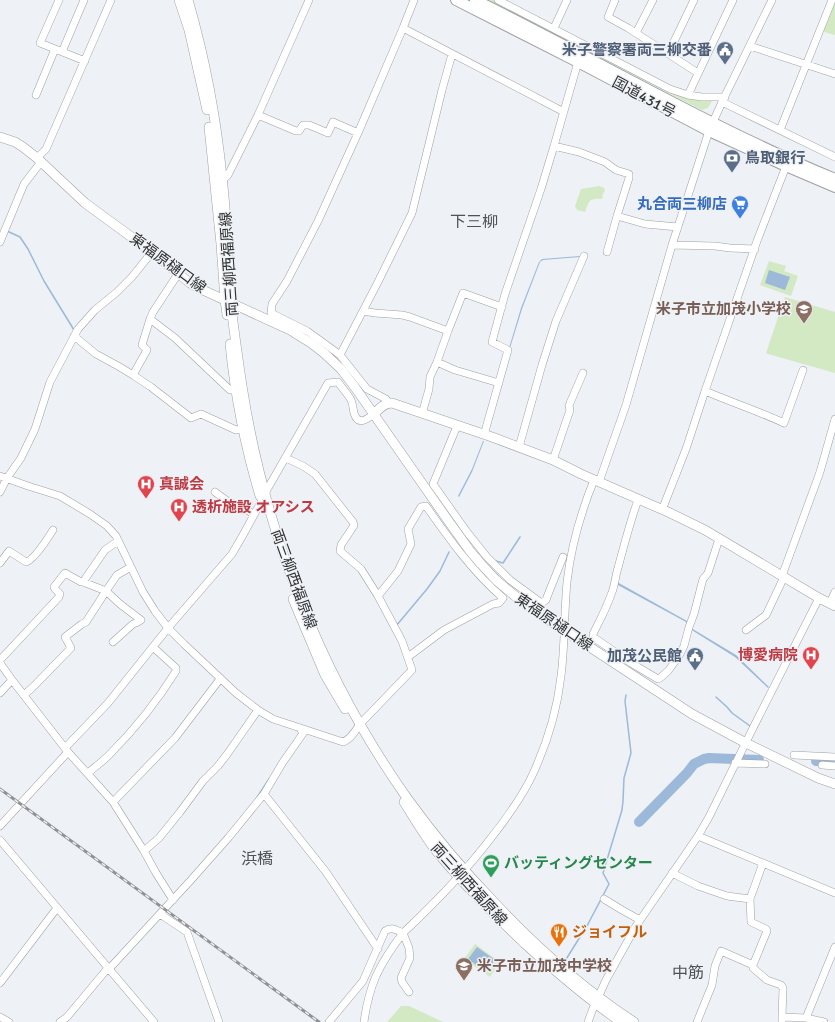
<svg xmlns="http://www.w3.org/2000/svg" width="835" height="1022" font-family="Signika,'Noto Sans JP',sans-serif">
	<rect width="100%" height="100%" fill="#eef1f5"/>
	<path fill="#d2e9c4" d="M 488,0 L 493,0 L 526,16 L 575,43 L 576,45 Z
		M 835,0 L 835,35 L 824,32 L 823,29 Z
		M 577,43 L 702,100 L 712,101 L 708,108 L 702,110 L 579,47 Z
		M 599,186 L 604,188 L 605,190 L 603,194 L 602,199 C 589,198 589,201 585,212 L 577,210 L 575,206 L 581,189 Z
		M 769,261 L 786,266 L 784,271 L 798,276 L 791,296 L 760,285 Z
		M 785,297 L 835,312 L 835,373 L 768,354 L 766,353 Z
		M 475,944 L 500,962 L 490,977 L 464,959 Z
		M 401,1006 L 409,1006 L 443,1022 L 387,1022 Z"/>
	<path fill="#9cb9d9" d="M 580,256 L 580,257 L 543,260 L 540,262 L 522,309 L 510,348 L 509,348 L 521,308 L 539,262 L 542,259 Z
		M 769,270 L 790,277 L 785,290 L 765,283 Z
		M 483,441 L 484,441 L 472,472 L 459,497 L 458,496 L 472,469 Z
		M 617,582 L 687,621 L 688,623 L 687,624 L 686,622 L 616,584 Z
		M 691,628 L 736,655 L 769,687 L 768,688 L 735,657 L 690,629 Z
		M 477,947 L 495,960 L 486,972 L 468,959 Z"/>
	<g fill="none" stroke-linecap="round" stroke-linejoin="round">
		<path stroke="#9cb9d9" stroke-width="1.5" d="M 7,231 L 20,237 L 28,249 L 44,281 L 74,330
			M 496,561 L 503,563 L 520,537
			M 396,626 L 427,589 L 440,571 L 449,552
			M 716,697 L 727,707 L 732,713 L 750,726
			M 256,799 L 269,779
			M 565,961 L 588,924 L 609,884 L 603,873 L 622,810 L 623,801 L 624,778 L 631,753 L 625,701 L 626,695"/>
		<path stroke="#9cb9d9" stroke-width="10" d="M 816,761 L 835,762
			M 639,822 L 687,773 L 694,764 L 704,759 L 709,758 L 759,760"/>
		<g stroke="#9ea1a4" stroke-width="8">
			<path id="minor" d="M 59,0 L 40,43 L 85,61
				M 498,0 L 670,89 L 688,95 L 702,97 L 725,97
				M 615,0 L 608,17 L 628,28 L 698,73
				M 403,28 L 564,112
				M 554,28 L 567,0
				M 636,33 L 653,0
				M 750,46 L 835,74
				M 62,52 L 84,0
				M 668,54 L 694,0
				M 578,62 L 554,146 L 579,152 L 605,162 L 616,170 L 629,174 L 629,178 L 617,216
				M 36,95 L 55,49
				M 688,95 L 733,0
				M 722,102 L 835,157
				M 258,115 L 296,131 L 299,131 L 303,125 L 309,125 L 328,133 L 333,122 L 358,133
				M 780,130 L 832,0
				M 37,158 L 46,149 L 111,0
				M 786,166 L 783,174 L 757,241 L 705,391 C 731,402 758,411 784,423 L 803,370
				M 223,180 L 228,175 L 258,115 L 309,0
				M 0,242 L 24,184 L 41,162
				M 672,245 L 715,246 L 730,248 L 755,249
				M 607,252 L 617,216 L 645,224 L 678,227
				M 363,311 L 375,313 L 402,315 L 410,317 L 448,331 L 437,362 L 455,370 L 499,383
				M 150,319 L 175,338 L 230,390 L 236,390
				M 448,331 L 463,293 L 502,307
				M 74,336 L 96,354 L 118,366 L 133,375 L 147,350 L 142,345 L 150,319 L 153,312 L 178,274
				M 340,355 L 378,282 L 412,213 L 425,160 L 442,90 L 452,54
				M 133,375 L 151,387 L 191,418 L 201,414 L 236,430 L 243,429
				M 388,403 L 386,399 L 367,389 L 340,355 L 321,341 L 307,331 L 271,313 L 272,304 L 287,281 L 318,221 L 358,133 L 403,28 L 414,0
				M 422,414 L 429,389 L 430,377 L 437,362
				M 457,426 L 433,484 L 467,532 L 487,557 L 510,580 L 540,602 L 543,602 L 546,600 L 547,597 L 563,557
				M 484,435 L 508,350 L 492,342 L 505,294 L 541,189 L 554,146
				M 519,447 L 542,365 L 556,321 L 584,256
				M 553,460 L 570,410 L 569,406 L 570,403 L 583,373
				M 0,476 L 28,486 L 60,496 L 90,514 L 107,526 L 116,536 L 143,592 L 155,611 L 168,628 L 184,644 L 236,693 L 258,710 L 273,719 L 343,742 C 351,739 356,730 360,724 L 412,670 L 402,641 L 378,596 L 361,569 L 340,551 L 341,545 L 353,527 L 354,525 L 353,522 L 315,474 L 303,466 L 286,458
				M 599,482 L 626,405 L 672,245 L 709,131 L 722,102 L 772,0
				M 0,492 L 7,478 L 21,458 L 35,429 L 50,382 L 78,329 L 95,310 L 117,292 L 132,277 L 152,252
				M 215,492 L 230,503 L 242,506 L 254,515
				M 638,500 C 630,522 624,545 618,568 C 615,577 615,586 611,595 C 606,609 599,622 593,634 L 593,637 L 631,663 L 658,679 L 660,678 L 668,671 L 679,656 L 684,646 L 689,627 L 694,614 L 703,579 L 708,573 L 719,539
				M 662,510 L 686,449 L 705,391
				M 0,563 L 9,551 L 26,562 C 34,560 48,538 53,530
				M 782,576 L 820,472 L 835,419
				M 83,582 L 105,550 L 118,541
				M 378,596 L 398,571 L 411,544 L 408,529 L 421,507 L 426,506 C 450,540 472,571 503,598 L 499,603 L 493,604 L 444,630 L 408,657
				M 830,603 L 835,592
				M 746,630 L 766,615 L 784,577
				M 113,642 L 133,624 L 136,623 L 141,620 L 120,604 L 106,591 L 117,575 L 131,567
				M 0,660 L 59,597 L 60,594 L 55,589 L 54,587 L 65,573 L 81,582 L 83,582 L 106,591 L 86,622 L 82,624 L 65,637 L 71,648 L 32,688 L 24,695
				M 0,663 L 12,680 L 68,752 L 113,802 L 144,851 L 156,873 L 173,900
				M 0,693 L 12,680
				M 65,748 L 108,703 L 168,628 L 219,569 L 232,554 L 243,535 L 261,502 L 268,488 L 328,383 L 338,382 C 342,388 348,394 351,400 C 353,404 353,409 354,413 C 358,426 366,420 374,414
				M 794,755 L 835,757
				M 735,763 L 765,764
				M 822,765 L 835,766
				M 88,773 C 95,767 102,762 109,755 C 133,731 158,700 176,671 L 176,668 L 153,647
				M 264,794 L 326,872 L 378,949
				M 113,802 L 175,738 L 220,679
				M 0,826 L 68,752
				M 698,836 L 835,893
				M 0,840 L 154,1022
				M 144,851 L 159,838 L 180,812 L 203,781 L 218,766 L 228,753 L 258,710
				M 763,863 L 750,899 L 751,922 L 766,929 L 767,931 L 753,965 L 753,968 L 767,980 L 781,985 L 783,988 L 782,1017
				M 672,873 L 698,886 L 727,896 L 750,899
				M 604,899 L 622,910 L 640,920
				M 160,914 L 187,932 L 219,1022
				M 109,969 L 191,880 L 229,837 L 264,794 L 283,762 L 304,732 L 301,730 L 302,729
				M 0,983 L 57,908
				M 0,1017 L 9,1022
				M 60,1022 L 67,1017 L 108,968
				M 329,1022 L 363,981 L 385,931 C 392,926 396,930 403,933 L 409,948 L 410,958 L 401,978 L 402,982 L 409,992
				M 364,1022 C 366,1007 370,990 376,976 C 383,961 393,946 403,933 C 435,903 465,872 491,838 C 506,819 519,801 530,780 C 546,747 557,712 561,676 C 565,645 564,613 567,582 C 571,547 581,512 594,480
				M 588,1022 L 592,1011 L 606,980 L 636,926 L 698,836 L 709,817 L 754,726 L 819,598
				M 697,1022 L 712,985 L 715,966 L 721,951 L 753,965
				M 782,1022 L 782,1017 L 806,1018
				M 824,1022 L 806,1018 L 835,947"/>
		</g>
		<g stroke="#9ea1a4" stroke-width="10">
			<path id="major" d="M 179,0 L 189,30 L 207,110
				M 188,0 C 205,58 216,117 222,177 C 227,219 228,262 231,305 C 234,332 238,359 242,386 C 265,533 321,676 407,798 C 433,834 462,869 493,901 C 535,946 582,988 634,1022
				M 209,127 L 221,244 L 225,300 L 227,315
				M 0,137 L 15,142 L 23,147 L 37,158 L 85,203 L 152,252 L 190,283 L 205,291 L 290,330 L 311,343 L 324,353 L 341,369 L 354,386 L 447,519 L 470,551 L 481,564 L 496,580 L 515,596 L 541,615 L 692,714 L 746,743 L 818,778 L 835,784
				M 230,344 C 235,395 245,446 260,496
				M 374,414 C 379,409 384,403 392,403 L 492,437 L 553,460 L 581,474 L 668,512 L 705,530 L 819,598 L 835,606
				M 293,599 L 325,675 L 345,709
				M 404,802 C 415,819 425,837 438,853 C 464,885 494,914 524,943 C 555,971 586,998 621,1022"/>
		</g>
		<g stroke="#9ea1a4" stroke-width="12">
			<path id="highway" d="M 456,0 L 578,62 L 709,131 L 786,166 L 835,187
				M 475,0 C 595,59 711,128 835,179"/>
		</g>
		<use href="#minor" stroke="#fff" stroke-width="7"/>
		<use href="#major" stroke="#fff" stroke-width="9"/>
		<use href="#highway" stroke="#fff" stroke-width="10"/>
		<g stroke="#8f9193" stroke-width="3">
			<path id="rail" d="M 0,789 L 319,1022"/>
		</g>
		<use href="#rail" stroke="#eef1f5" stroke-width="1.5" stroke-dasharray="4.5" stroke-linecap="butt"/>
	</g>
	<defs>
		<g id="civic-pin" transform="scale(0.9)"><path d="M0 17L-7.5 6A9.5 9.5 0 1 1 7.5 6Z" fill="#5c6f8a" stroke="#eef1f5"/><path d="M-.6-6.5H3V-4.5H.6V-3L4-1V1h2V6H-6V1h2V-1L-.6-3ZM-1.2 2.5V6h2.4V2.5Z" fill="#fff"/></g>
		<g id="bank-pin" transform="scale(0.9)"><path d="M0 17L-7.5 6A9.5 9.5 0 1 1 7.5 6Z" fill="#5c6f8a" stroke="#eef1f5"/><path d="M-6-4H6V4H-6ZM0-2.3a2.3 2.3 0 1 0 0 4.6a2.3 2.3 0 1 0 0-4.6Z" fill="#fff"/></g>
		<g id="supermarket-pin" transform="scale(0.9)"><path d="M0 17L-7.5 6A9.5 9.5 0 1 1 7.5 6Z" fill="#3f7fe0" stroke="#eef1f5"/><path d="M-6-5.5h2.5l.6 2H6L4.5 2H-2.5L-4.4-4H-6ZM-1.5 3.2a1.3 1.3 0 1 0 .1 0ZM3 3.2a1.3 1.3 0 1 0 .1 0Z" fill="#fff"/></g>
		<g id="school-pin" transform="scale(0.9)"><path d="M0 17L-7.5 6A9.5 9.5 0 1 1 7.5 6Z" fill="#8d6e63" stroke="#eef1f5"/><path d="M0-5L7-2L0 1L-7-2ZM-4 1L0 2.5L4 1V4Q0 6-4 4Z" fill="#fff"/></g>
		<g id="hospital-pin" transform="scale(0.9)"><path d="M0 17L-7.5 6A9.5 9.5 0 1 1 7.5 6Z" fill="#e0444e" stroke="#eef1f5"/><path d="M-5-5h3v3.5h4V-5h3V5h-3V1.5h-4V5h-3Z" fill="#fff"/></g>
		<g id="stadium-pin" transform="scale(0.9)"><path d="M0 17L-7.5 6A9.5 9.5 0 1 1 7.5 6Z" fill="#2e9e5b" stroke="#eef1f5"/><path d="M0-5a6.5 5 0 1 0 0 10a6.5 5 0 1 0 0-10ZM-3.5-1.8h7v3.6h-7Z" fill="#fff"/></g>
		<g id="restaurant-pin" transform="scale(0.9)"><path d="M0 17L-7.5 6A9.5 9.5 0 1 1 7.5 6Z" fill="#e8710a" stroke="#eef1f5"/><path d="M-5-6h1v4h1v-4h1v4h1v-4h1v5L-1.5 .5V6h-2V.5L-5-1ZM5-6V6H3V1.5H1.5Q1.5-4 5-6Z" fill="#fff"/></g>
	</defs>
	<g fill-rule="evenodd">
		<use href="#civic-pin" x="725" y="50"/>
		<use href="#bank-pin" x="732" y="158"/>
		<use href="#supermarket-pin" x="740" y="204"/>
		<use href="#school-pin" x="804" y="309"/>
		<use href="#hospital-pin" x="146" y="484"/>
		<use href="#hospital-pin" x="179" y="507"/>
		<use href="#hospital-pin" x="811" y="655"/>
		<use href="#civic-pin" x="695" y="656"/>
		<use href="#stadium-pin" x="491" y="863"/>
		<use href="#restaurant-pin" x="559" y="932"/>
		<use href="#school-pin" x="464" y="966"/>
	</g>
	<g text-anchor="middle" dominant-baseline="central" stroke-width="3" stroke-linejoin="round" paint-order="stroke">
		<g font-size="15" font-weight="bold" fill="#4e5e75" stroke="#eef1f5" text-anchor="end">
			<text x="712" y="50">米子警察署両三柳交番</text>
			<text x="745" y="158" text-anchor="start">鳥取銀行</text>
			<text x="682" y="656">加茂公民館</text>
		</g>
		<g font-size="15" fill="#313233" stroke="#eef1f5">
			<text transform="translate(644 97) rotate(28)">国道431号</text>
			<text transform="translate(168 263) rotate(36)">東福原樋口線</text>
			<text transform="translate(229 264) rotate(-94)">両三柳西福原線</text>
			<text transform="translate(294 579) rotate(70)">両三柳西福原線</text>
			<text transform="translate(554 622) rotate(34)">東福原樋口線</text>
			<text transform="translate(469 884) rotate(48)">両三柳西福原線</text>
		</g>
		<g font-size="15" font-weight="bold" fill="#366cbe" stroke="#eef1f5" text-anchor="end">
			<text x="727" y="204">丸合両三柳店</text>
		</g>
		<g font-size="15" font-weight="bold" fill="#785e54" stroke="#eef1f5" text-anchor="end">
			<text x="791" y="309">米子市立加茂小学校</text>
			<text x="477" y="966" text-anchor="start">米子市立加茂中学校</text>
		</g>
		<g font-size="15" font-weight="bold" fill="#be3a42" stroke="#eef1f5" text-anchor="start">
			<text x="159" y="484">真誠会</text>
			<text x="192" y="507">透析施設 オアシス</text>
			<text x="798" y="655" text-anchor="end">博愛病院</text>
		</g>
		<g font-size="15" font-weight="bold" fill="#27864d" stroke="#eef1f5" text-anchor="start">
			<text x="504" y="863">バッティングセンター</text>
		</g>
		<g font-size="15" font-weight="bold" fill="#c56008" stroke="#eef1f5" text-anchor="start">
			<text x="572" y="932">ジョイフル</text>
		</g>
		<g font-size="16" fill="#505355" stroke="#eef1f5">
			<text x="474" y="222">下三柳</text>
			<text x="257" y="859">浜橋</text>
			<text x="688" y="973">中筋</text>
		</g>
	</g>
</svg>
